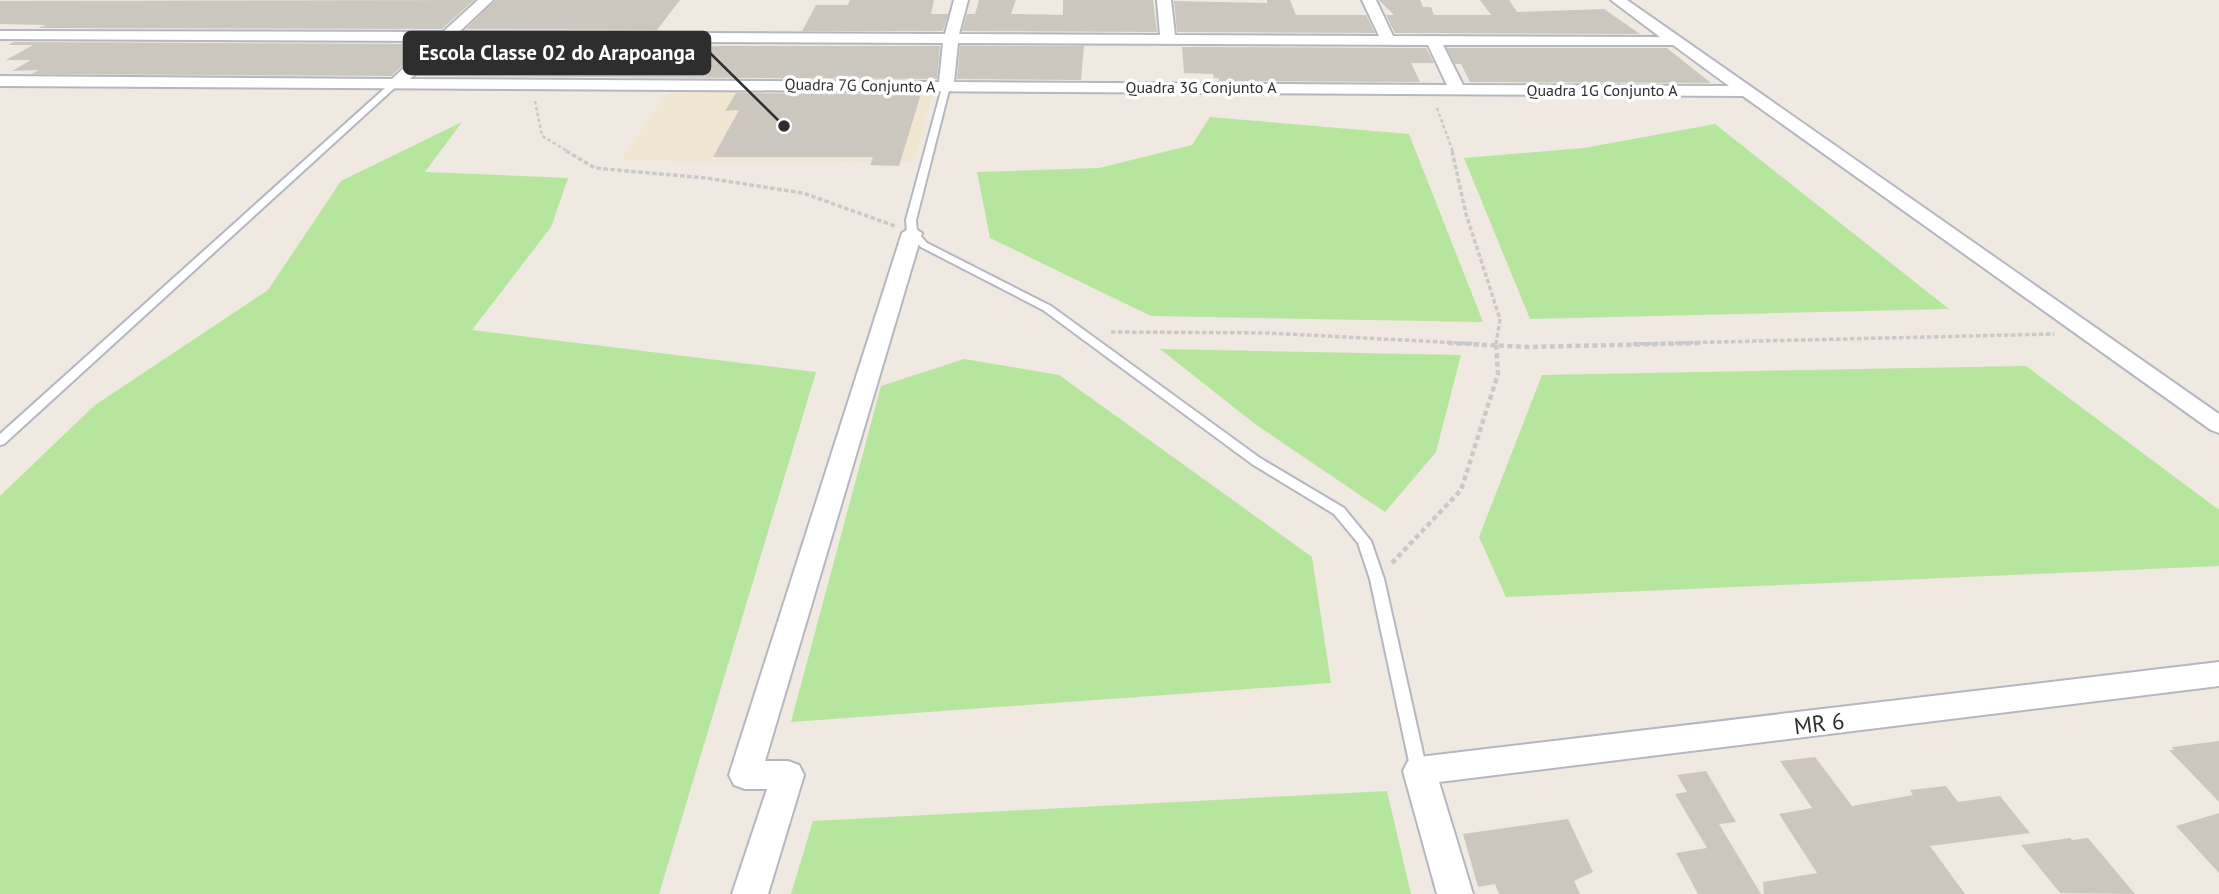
<svg xmlns="http://www.w3.org/2000/svg" width="2219" height="894" font-family="'PT Sans',sans-serif">
	<rect width="100%" height="100%" fill="#efe9e1"/>
	<path fill="#f0e6d1" d="M 671,88 L 934,92 L 913,162 L 620,161 Z"/>
	<path fill="#b6e59e" d="M 1210,117 L 1409,134 L 1483,322 L 1151,316 L 990,238 L 977,172 L 1099,168 L 1192,145 Z
		M 462,122 L 425,172 L 568,178 L 551,227 L 472,330 L 816,372 L 659,894 L 0,894 L 0,496 L 95,405 L 268,290 L 341,181 Z
		M 1715,124 L 1949,309 L 1530,319 L 1464,158 L 1584,148 Z
		M 1160,349 L 1461,355 L 1436,452 L 1385,512 L 1255,424 Z
		M 964,359 L 1059,375 L 1312,557 L 1331,683 L 791,722 L 881,386 Z
		M 2026,366 L 2219,510 L 2219,566 L 1506,597 L 1479,537 L 1542,375 Z
		M 1387,791 L 1411,894 L 791,894 L 813,821 Z"/>
	<path fill="#cbc7bf" d="M 474,0 L 442,29 L 38,28 L 46,25 L 0,24 L 0,1 Z
		M 496,0 L 680,0 L 657,30 L 466,29 Z
		M 850,0 L 934,0 L 931,14 L 948,14 L 943,31 L 802,31 L 816,5 L 848,5 Z
		M 979,0 L 1016,0 L 1011,14 L 1063,15 L 1063,0 L 1153,0 L 1157,32 L 962,31 L 967,14 L 975,14 Z
		M 1267,0 L 1290,0 L 1296,15 L 1366,15 L 1375,33 L 1177,32 L 1174,1 L 1267,3 Z
		M 1379,0 L 1420,0 L 1423,7 L 1431,7 L 1434,15 L 1491,15 L 1480,0 L 1509,0 L 1517,12 L 1604,9 L 1640,34 L 1395,33 L 1386,15 L 1394,15 Z
		M 14,42 L 426,44 L 391,76 L 32,74 L 38,70 L 12,71 L 31,60 L 6,60 L 33,45 L 8,45 Z
		M 451,44 L 646,44 L 645,46 L 940,46 L 937,79 L 417,76 Z
		M 960,46 L 1084,46 L 1081,80 L 957,79 Z
		M 1182,47 L 1426,48 L 1434,63 L 1411,63 L 1420,82 L 1219,81 L 1219,78 L 1214,78 L 1213,74 L 1184,73 Z
		M 1447,48 L 1667,48 L 1711,83 L 1470,82 L 1461,64 L 1455,64 Z
		M 736,93 L 921,94 L 899,166 L 870,165 L 873,157 L 713,157 L 739,110 L 725,111 Z
		M 2219,741 L 2219,802 L 2169,750 L 2174,750 L 2172,747 Z
		M 1815,757 L 1852,806 L 1913,795 L 1910,790 L 1946,786 L 1958,802 L 2000,796 L 2030,833 L 1930,846 L 1965,894 L 1764,894 L 1763,882 L 1817,873 L 1779,814 L 1812,808 L 1780,761 Z
		M 1706,771 L 1736,822 L 1719,824 L 1761,894 L 1698,894 L 1676,853 L 1707,848 L 1675,794 L 1687,792 L 1677,775 Z
		M 2219,813 L 2219,873 L 2176,826 Z
		M 1568,819 L 1593,872 L 1574,881 L 1580,894 L 1499,894 L 1495,884 L 1478,887 L 1463,834 Z
		M 2070,838 L 2072,840 L 2088,838 L 2135,894 L 2060,893 L 2021,845 Z"/>
	<g fill="none" stroke-linecap="round" stroke-linejoin="round">
		<g stroke="#b4b7c1" stroke-width="4">
			<path id="service" d="M 394,80 L 401,82 L 4,444 L 0,445 L 0,434 Z
				M 943,84 L 950,86 L 916,220 L 917,232 L 927,243 L 1051,306 L 1260,458 L 1344,508 L 1371,541 L 1384,579 L 1427,771 L 1425,776 L 1419,778 L 1413,776 L 1411,771 L 1370,579 L 1358,543 L 1334,514 L 1252,464 L 1043,310 L 921,247 L 907,233 L 906,220 Z"/>
		</g>
		<g stroke="#b4b7c1" stroke-width="4">
			<path id="minor" d="M 478,0 L 493,0 L 459,32 L 945,34 L 954,0 L 968,0 L 959,34 L 1160,35 L 1157,0 L 1171,0 L 1175,35 L 1379,36 L 1362,0 L 1376,0 L 1393,36 L 1660,37 L 1611,0 L 1627,0 L 2219,414 L 2219,433 L 2211,430 L 1743,96 L 0,86 L 0,76 L 392,79 L 433,41 L 0,39 L 0,31 L 443,32 ZM 450,41 L 943,43 L 939,82 L 410,79 ZM 958,43 L 1428,45 L 1447,85 L 954,82 ZM 1443,45 L 1673,45 L 1729,86 L 1463,85 Z
				M 912,227 L 922,233 L 765,761 L 788,761 L 799,765 L 804,775 L 768,894 L 732,894 L 767,789 L 745,789 L 734,785 L 729,775 L 902,233 Z
				M 2219,662 L 2219,686 L 1439,782 L 1473,894 L 1437,894 L 1403,771 L 1408,761 L 1419,757 Z"/>
		</g>
		<path stroke="#c9c9c9" stroke-width="2.5" stroke-dasharray="3.5 2.5" stroke-linecap="butt" d="M 535,101 L 542,136 L 569,152
			M 1437,108 L 1453,152"/>
		<path stroke="#c9c9c9" stroke-width="3.5" stroke-dasharray="4.5 2.5" stroke-linecap="butt" d="M 566,151 L 595,168 L 706,178 L 803,193 L 895,226
			M 1452,151 L 1466,214 L 1500,319 L 1496,344
			M 1111,332 L 1268,333 L 1480,344
			M 1633,344 L 2054,334"/>
		<path stroke="#c9c9c9" stroke-width="4.5" stroke-dasharray="5 3.5" stroke-linecap="butt" d="M 1448,343 L 1528,347 L 1703,343
			M 1392,563 L 1461,490 L 1498,374 L 1496,343"/>
		<use href="#service" fill="#fff" fill-rule="evenodd"/>
		<use href="#minor" fill="#fff" fill-rule="evenodd"/>
	</g>
	<g text-anchor="middle" dominant-baseline="central" stroke-width="7" stroke-linejoin="round" paint-order="stroke">
		<g font-size="16" fill="#2e2e2e" stroke="#fff">
			<text transform="translate(860 85) rotate(1)">Quadra 7G Conjunto A</text>
			<text x="1201" y="87">Quadra 3G Conjunto A</text>
			<text x="1602" y="90">Quadra 1G Conjunto A</text>
		</g>
		<g font-size="23" fill="#2e2e2e" stroke="#fff">
			<text transform="translate(1819 723) rotate(-7)">MR 6</text>
		</g>
	</g>
	<path fill="none" stroke="#2e2e2e" stroke-width="2.5" d="M784 126L710 53"/>
	<circle fill="#2e2e2e" stroke="#fff" stroke-width="2.5" cx="784" cy="126" r="7"/>
	<rect fill="#2e2e2e" stroke="#2e2e2e" stroke-width="2.5" x="404" y="32" width="306" height="42" rx="7"/>
	<g font-size="21" text-anchor="middle" font-weight="bold" fill="#fff">
		<text x="557" y="60">Escola Classe 02 do Arapoanga</text>
	</g>
</svg>
